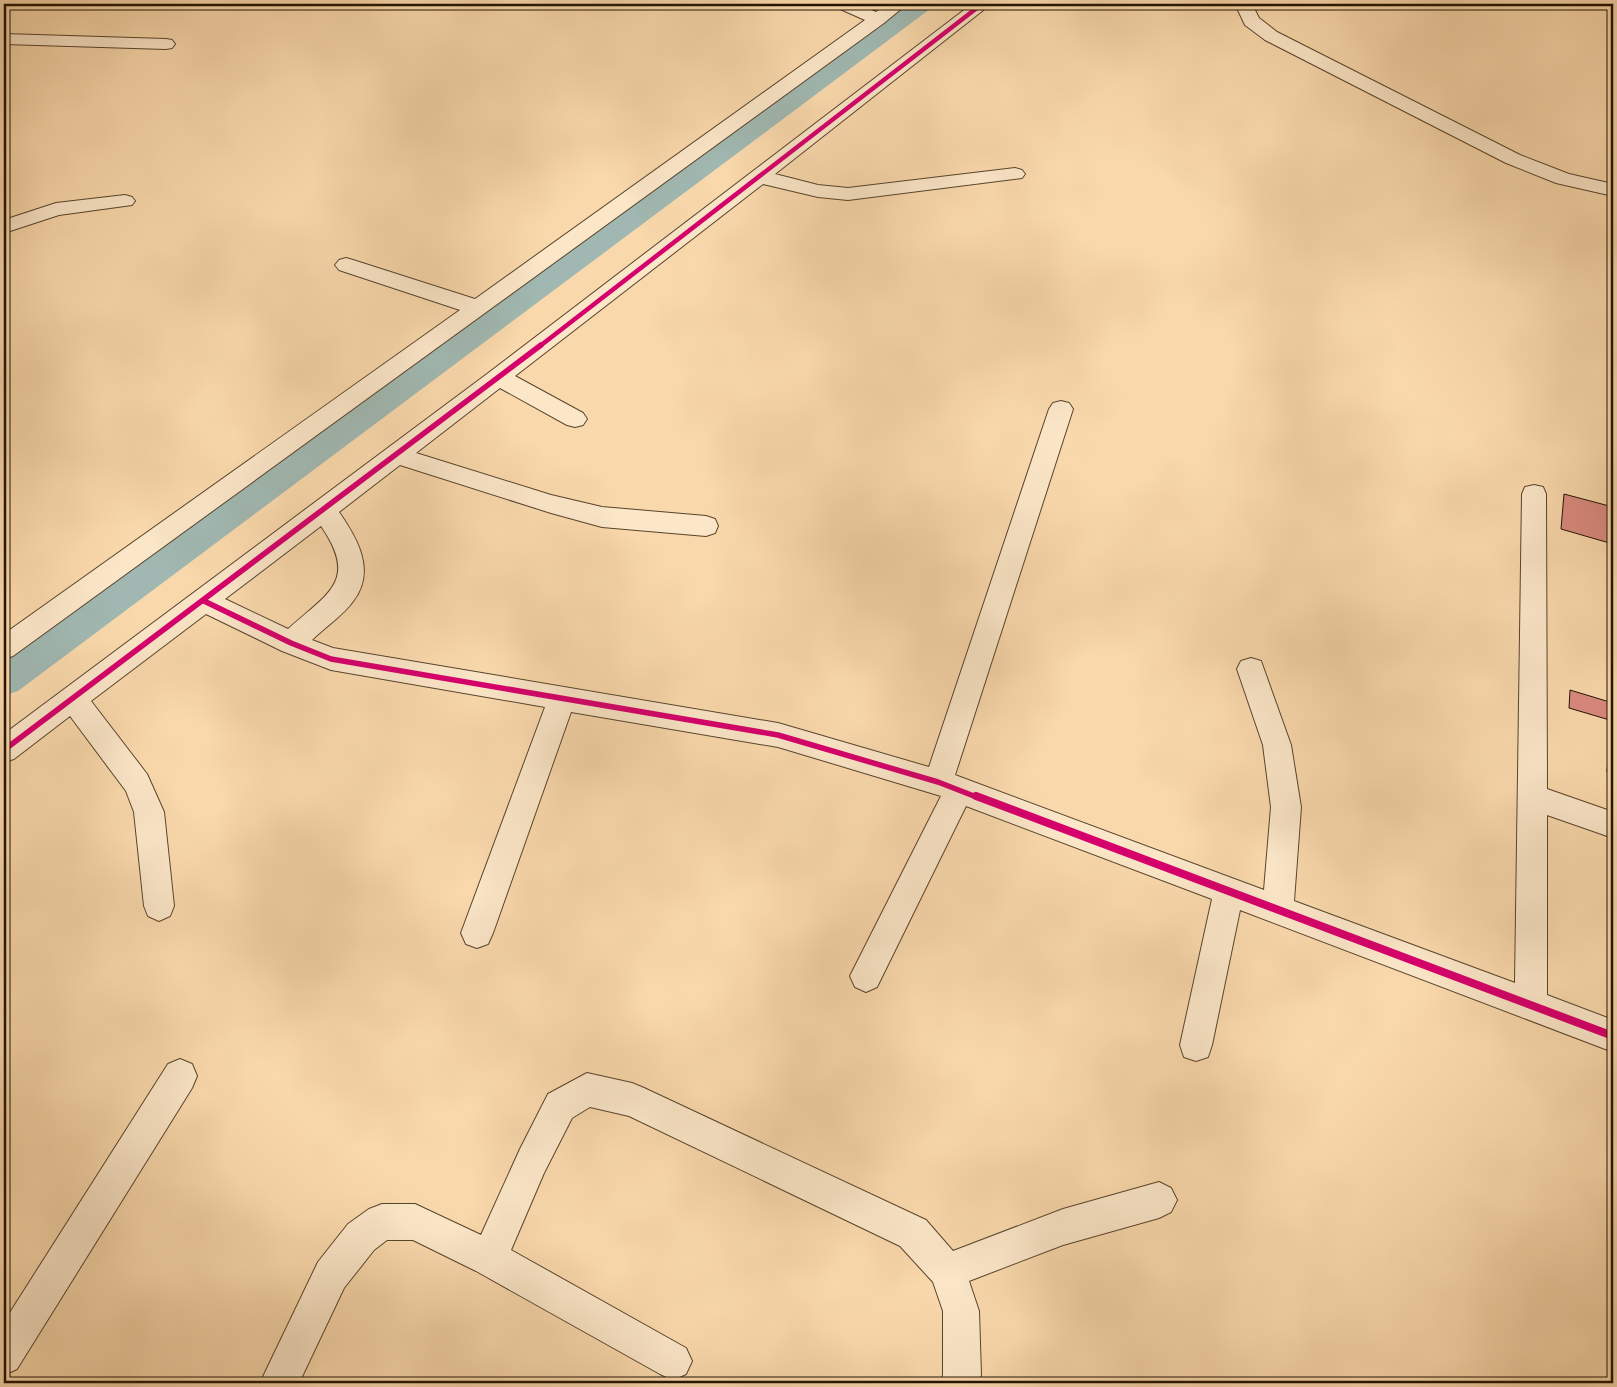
<svg xmlns="http://www.w3.org/2000/svg" width="1617" height="1387" font-family="'IM FELL DW Pica',serif">
	<rect width="100%" height="100%" fill="#f9d8ab"/>
	<filter id="stains"><feTurbulence type="fractalNoise" baseFrequency=".004" numOctaves="4"/><feColorMatrix values="0 0 0 0 .2 0 0 0 0 .09 0 0 0 0 .02 0 0 0 .5 -.17"/></filter>
	<radialGradient id="worn" r=".72"><stop offset=".6" stop-color="#630" stop-opacity="0"/><stop offset="1" stop-color="#630" stop-opacity=".3"/></radialGradient>
	<g fill="none" stroke-linecap="round" stroke-linejoin="round">
		<path fill="#a0b8b1" fill-rule="evenodd" d="M 905,4 L 934,4 L 930,9 L 18,691 L 4,696 L 4,657 Z"/>
	</g>
	<path fill="#da8a80" stroke="#231302" d="M 1564,494 L 1613,507 L 1613,544 L 1561,529 Z
		M 1570,690 L 1613,703 L 1613,721 L 1569,708 Z
		M 1610,733 L 1613,735 L 1613,774 L 1607,772 Z"/>
	<g fill="none" stroke-linecap="round" stroke-linejoin="round">
		<g stroke="#58442c" stroke-width="2">
			<path id="minor" d="M 836,4 L 858,4 L 876,12 L 887,4 L 907,4 L 884,23 L 13,656 L 4,659 L 4,634 L 460,310 L 339,270 L 335,265 L 339,260 L 346,258 L 353,260 L 475,299 L 865,20 L 838,8 Z
				M 972,4 L 991,4 L 775,174 L 818,185 L 848,188 L 1015,168 L 1022,170 L 1025,174 L 1022,178 L 848,200 L 818,197 L 763,184 L 515,376 L 583,413 L 587,419 L 583,425 L 575,427 L 567,425 L 500,388 L 416,453 L 551,495 L 602,507 L 706,516 L 715,519 L 718,526 L 715,533 L 706,536 L 602,527 L 551,513 L 400,465 L 339,512 C 357,538 376,570 354,600 C 344,615 325,627 312,640 L 333,648 L 778,723 L 929,767 L 1049,409 L 1053,403 L 1061,401 L 1069,403 L 1073,409 L 955,775 L 1264,890 L 1271,807 L 1263,745 L 1237,669 L 1241,661 L 1251,658 L 1261,661 L 1291,745 L 1301,807 L 1294,901 L 1515,983 L 1522,494 L 1525,487 L 1534,485 L 1543,487 L 1546,494 L 1547,789 L 1613,812 L 1613,838 L 1547,815 L 1547,995 L 1613,1020 L 1613,1052 L 1240,910 L 1212,1045 L 1208,1057 L 1196,1061 L 1184,1057 L 1180,1045 L 1212,899 L 966,806 L 877,987 L 866,992 L 855,987 L 850,976 L 941,796 L 778,747 L 571,712 L 493,933 L 488,944 L 477,948 L 466,944 L 461,933 L 545,707 L 331,670 L 282,651 L 206,614 L 91,701 L 147,774 L 164,812 L 174,906 L 170,916 L 159,921 L 148,916 L 144,906 L 134,812 L 126,791 L 70,716 L 14,759 L 4,762 L 4,734 L 487,374 ZM 321,526 C 359,581 328,593 288,629 L 225,599 Z
				M 1235,4 L 1252,4 L 1259,18 L 1277,32 L 1520,155 L 1569,174 L 1613,184 L 1613,196 L 1556,183 L 1506,163 L 1265,40 L 1245,25 Z
				M 4,34 L 166,39 L 172,40 L 175,44 L 172,48 L 166,49 L 4,44 Z
				M 125,195 L 132,197 L 135,201 L 132,205 L 59,215 L 4,233 L 4,220 L 56,203 Z
				M 180,1059 L 192,1064 L 197,1076 L 192,1088 L 17,1369 L 4,1375 L 4,1322 L 168,1064 Z
				M 587,1073 L 632,1083 L 644,1088 L 926,1220 L 953,1251 L 1063,1209 L 1159,1182 L 1171,1188 L 1177,1200 L 1171,1212 L 1159,1218 L 1063,1245 L 969,1281 L 979,1311 L 981,1375 L 978,1383 L 940,1383 L 943,1375 L 943,1311 L 933,1282 L 900,1246 L 629,1116 L 590,1107 L 572,1118 L 544,1173 L 511,1250 L 686,1348 L 692,1361 L 686,1374 L 673,1380 L 660,1374 L 476,1271 L 413,1240 L 387,1240 L 374,1250 L 344,1288 L 299,1383 L 260,1383 L 318,1262 L 348,1224 L 369,1209 L 382,1204 L 415,1204 L 481,1235 L 520,1149 L 548,1094 Z"/>
		</g>
		<use href="#minor" fill="#fbe6c8" fill-rule="evenodd"/>
		<g stroke="#fbe6c8" stroke-width="7">
			<path id="cycleway-far2" d="M 540,346 L 982,4"/>
		</g>
		<g stroke="#fbe6c8" stroke-width="9">
			<path id="cycleway-far1" d="M 204,601 L 291,643 L 331,659 L 778,735 L 938,782 L 979,798
				M 4,750 L 541,345"/>
		</g>
		<g stroke="#fbe6c8" stroke-width="11">
			<path id="cycleway" d="M 976,796 L 1613,1036"/>
		</g>
		<use href="#cycleway-far2" stroke="#d6006c" stroke-width="4.5"/>
		<use href="#cycleway-far1" stroke="#d6006c" stroke-width="5.5"/>
		<use href="#cycleway" stroke="#d6006c" stroke-width="8"/>
	</g>
	<rect width="1617" height="1387" fill="none" stroke="#f9d8ab" stroke-width="20"/>
	<rect x="5" y="5" width="1607" height="1377" fill="none" stroke="#231302" stroke-width="2.5"/>
	<rect x="10" y="10" width="1597" height="1367" fill="none" stroke="#231302"/>
	<rect width="100%" height="100%" filter="url(#stains)"/>
	<rect width="100%" height="100%" fill="url(#worn)"/>
</svg>
